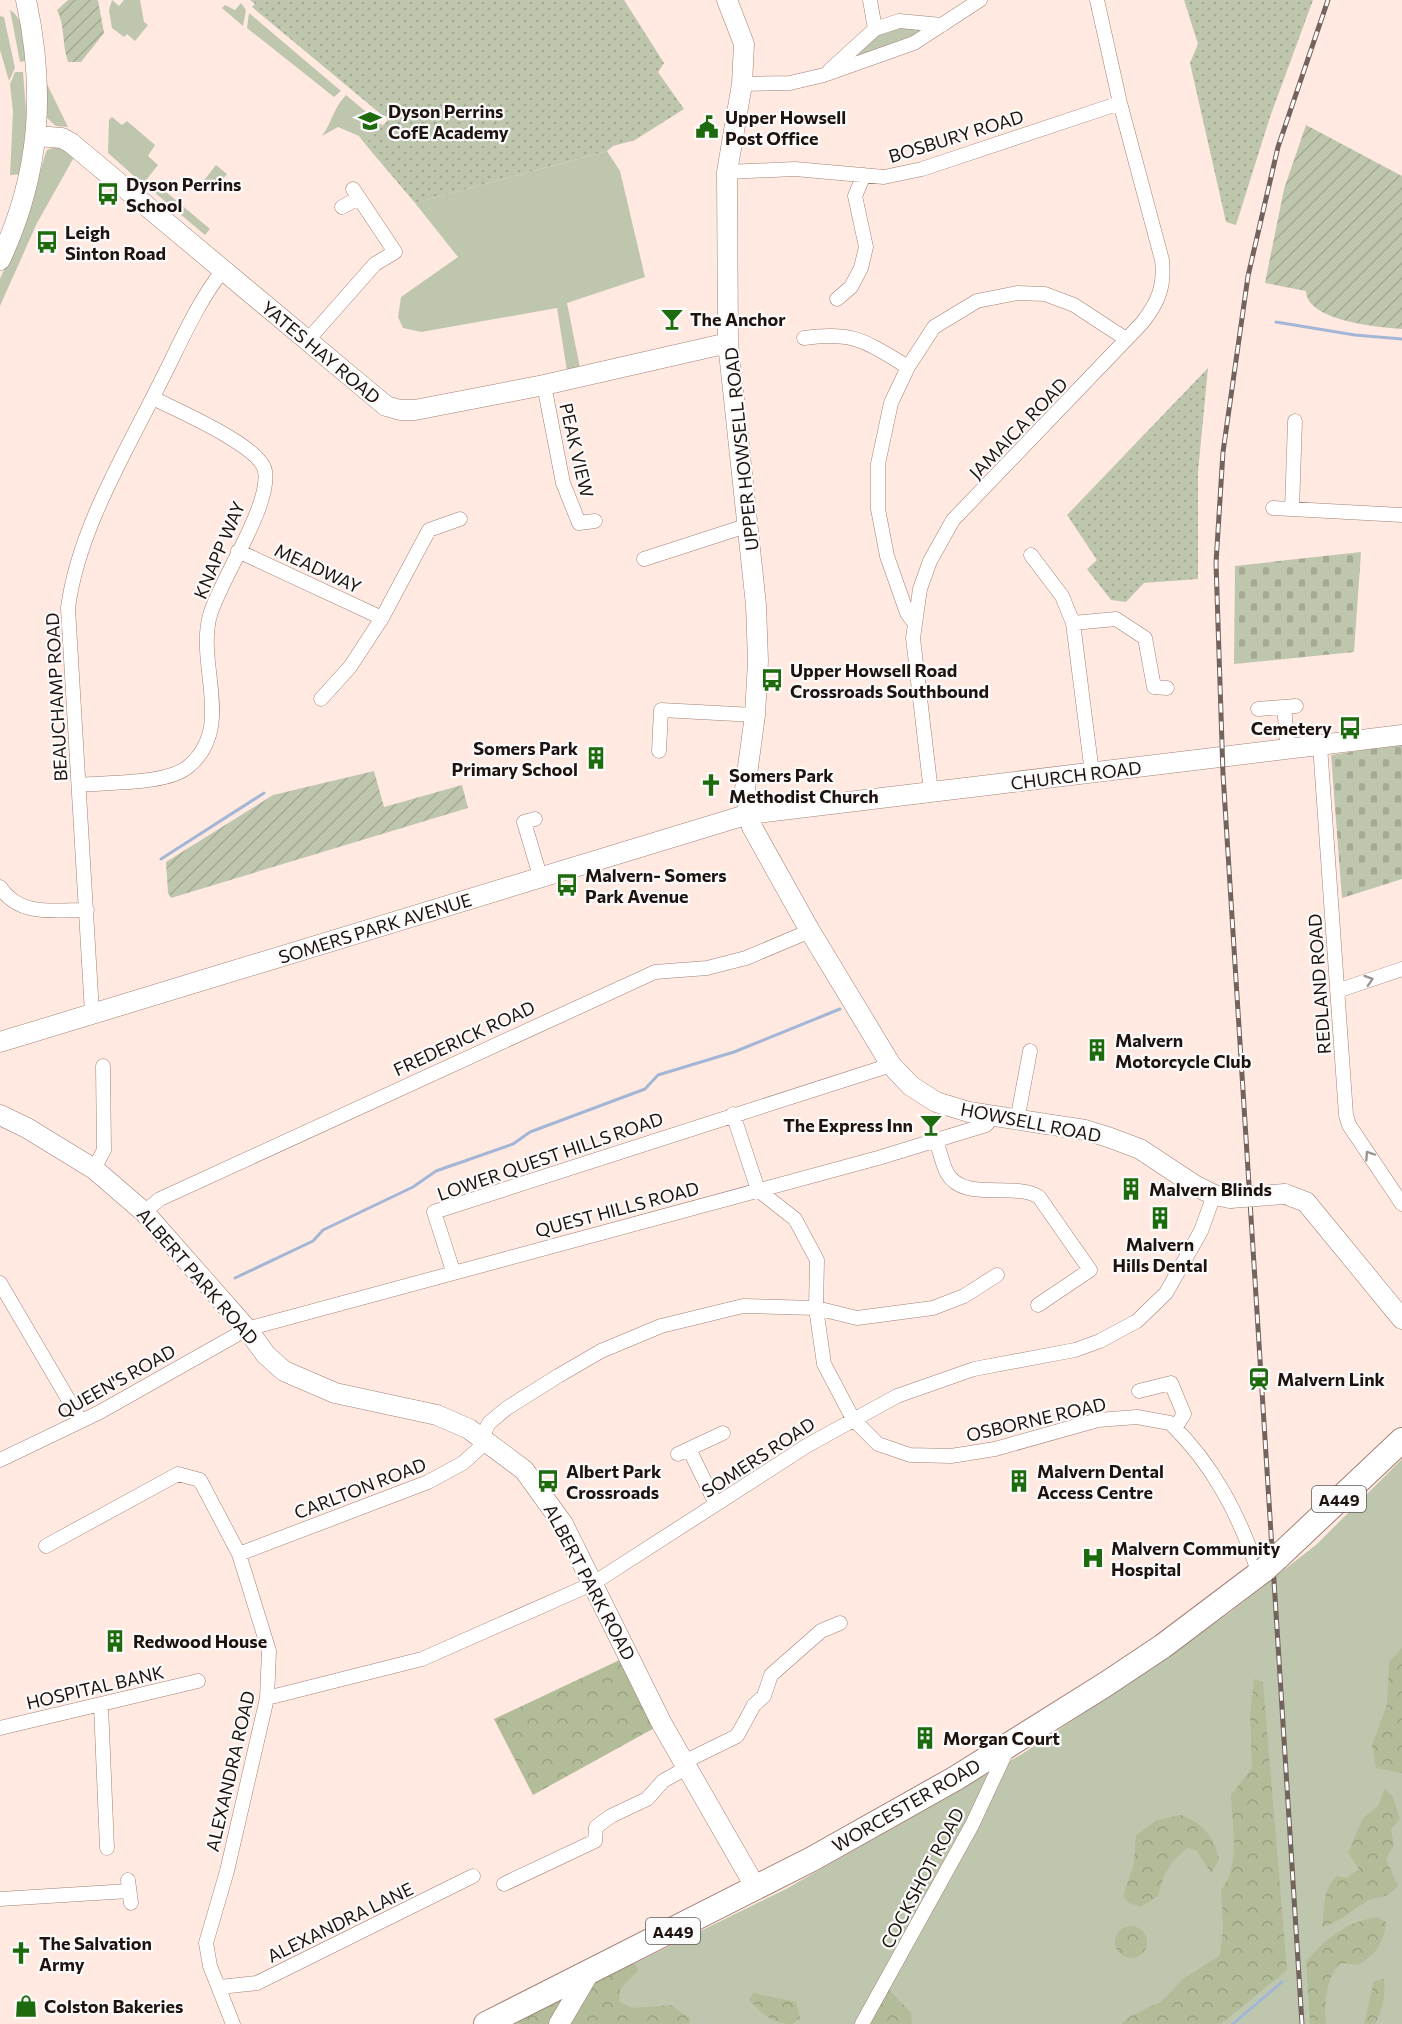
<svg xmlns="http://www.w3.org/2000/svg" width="1402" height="2024" font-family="Commissioner,sans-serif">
	<defs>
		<pattern id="forest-crowns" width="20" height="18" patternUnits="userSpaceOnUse" patternTransform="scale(1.5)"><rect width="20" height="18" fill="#b2bc98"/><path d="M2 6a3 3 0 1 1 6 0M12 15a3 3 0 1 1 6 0" fill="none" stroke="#99a182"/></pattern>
		<pattern id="cemetery-stones" width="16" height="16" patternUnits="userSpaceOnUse" patternTransform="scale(1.5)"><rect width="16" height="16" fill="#bfc6ae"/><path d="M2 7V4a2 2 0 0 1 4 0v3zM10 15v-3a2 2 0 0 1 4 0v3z" fill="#a4a994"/></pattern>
		<pattern id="park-dots" width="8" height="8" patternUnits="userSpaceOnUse" patternTransform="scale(1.5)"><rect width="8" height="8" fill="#bfc6ae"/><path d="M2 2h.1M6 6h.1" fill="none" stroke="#a4a994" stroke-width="1.8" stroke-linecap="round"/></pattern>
		<pattern id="garden-furrows" width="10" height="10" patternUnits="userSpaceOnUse" patternTransform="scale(1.5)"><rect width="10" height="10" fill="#bfc6ae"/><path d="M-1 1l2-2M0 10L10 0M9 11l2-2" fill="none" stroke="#a4a994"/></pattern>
	</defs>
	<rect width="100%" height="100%" fill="#ffe9e1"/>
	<path fill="#bfc6ae" d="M 112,0 L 119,6 L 124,0 L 140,0 L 144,22 L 148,25 L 135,41 L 127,34 L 124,37 L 112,28 L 109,10 Z
		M 241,3 L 246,10 L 243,26 L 222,8 L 225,5 L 235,10 Z
		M 10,10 C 26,20 23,44 25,61 L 20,62 Z
		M 249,13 L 341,91 L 334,97 L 247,28 Z
		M 0,16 L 4,17 L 15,68 L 9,81 L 0,50 Z
		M 899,26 L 921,28 L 921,32 L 852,60 L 852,56 C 867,43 880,31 899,26 Z
		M 15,72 L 23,72 L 27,122 L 24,174 L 10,175 L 13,112 L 10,84 Z
		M 45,84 L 47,84 L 68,127 L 56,126 L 47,118 Z
		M 346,95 L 383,126 L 365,144 L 359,136 L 338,127 L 322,136 C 332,122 334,107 346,95 Z
		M 112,117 L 122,125 L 127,121 L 155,145 L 148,156 L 158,165 L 143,184 L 108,153 L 109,120 Z
		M 58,146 L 72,153 L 73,159 L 37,223 L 0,306 L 0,279 L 24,226 L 45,155 L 47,150 Z
		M 607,151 L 620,171 L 645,277 L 567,303 L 580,368 L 567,371 L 557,308 L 421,332 L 403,328 L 398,317 L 401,297 L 458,257 L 415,203 Z
		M 216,165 L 227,174 L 211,193 L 201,184 Z
		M 153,181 L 210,229 L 205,235 L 148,187 Z
		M 1402,1459 L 1402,2024 L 511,2024 L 786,1889 L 1022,1754 L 1147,1671 L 1229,1613 L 1317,1544 Z"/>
	<path fill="url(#forest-crowns)" d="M 1402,1648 L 1402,1773 L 1376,1768 L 1372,1745 L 1387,1704 L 1389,1662 Z
		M 626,1657 L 658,1726 L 533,1795 L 494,1719 Z
		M 1254,1679 L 1263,1682 L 1287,1970 L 1221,2024 L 1121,2024 L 1131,2016 L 1162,2001 L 1183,1979 L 1220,1955 L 1223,1928 L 1221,1890 C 1241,1866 1232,1825 1231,1795 L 1252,1768 L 1250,1715 Z
		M 1385,1788 L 1393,1797 L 1400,1819 L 1391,1830 L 1394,1845 L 1386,1859 L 1398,1886 C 1381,1903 1378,1894 1364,1903 C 1347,1914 1343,1920 1322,1927 C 1325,1907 1322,1889 1337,1876 L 1346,1878 L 1359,1869 L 1348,1853 L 1363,1818 L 1378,1806 Z
		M 1181,1815 C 1203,1823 1215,1837 1219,1860 L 1211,1873 L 1196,1850 L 1187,1848 L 1174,1860 L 1164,1875 L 1158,1896 L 1141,1907 L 1129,1903 L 1123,1896 L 1134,1863 L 1136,1835 L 1157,1820 Z
		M 1377,1917 L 1386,1922 C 1384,1944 1376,1953 1359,1965 L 1341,1963 C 1326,1976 1324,2005 1326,2024 L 1310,2024 L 1306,1962 C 1326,1938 1346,1922 1377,1917 Z
		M1115 1942a16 16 0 1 1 32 0a16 16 0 1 1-32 0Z
		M 630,1958 L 639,1970 L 620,1989 L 619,2002 L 632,2008 L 671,2005 L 691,2019 L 689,2024 L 519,2024 L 522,2009 Z
		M 1384,1979 C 1386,1995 1383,2009 1375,2024 L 1364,2024 L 1374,1981 Z
		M 886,1986 L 911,2013 L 912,2024 L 867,2024 Z
		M 754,1992 C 768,1998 782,1998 796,2002 L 800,2018 L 793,2024 C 773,2024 762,2014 749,2000 Z"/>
	<path fill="url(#cemetery-stones)" d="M 1361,552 L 1354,652 L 1234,664 L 1235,566 Z
		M 1402,744 L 1402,879 L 1342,898 L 1331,755 Z"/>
	<path fill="url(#park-dots)" d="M 250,0 L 624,0 L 664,63 L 658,72 L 684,109 L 635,140 L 613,146 L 607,151 L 415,203 L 365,144 L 388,120 L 252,7 L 255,4 Z
		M 1184,0 L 1313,0 L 1270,117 L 1236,225 L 1226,222 L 1190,63 L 1198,44 Z
		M 1208,368 L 1198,472 L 1198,579 L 1144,583 L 1126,602 L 1111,600 L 1087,569 L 1097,560 L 1067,515 Z"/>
	<path fill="url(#garden-furrows)" d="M 68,0 L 98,0 L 104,33 L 81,62 L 68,62 C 62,45 65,25 57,10 Z
		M 1306,125 L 1402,176 L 1402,329 C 1377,327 1307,321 1306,291 L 1265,283 L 1284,189 Z
		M 374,771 L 384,807 L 462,785 L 468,808 L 171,898 L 168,893 L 166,862 L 273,795 Z"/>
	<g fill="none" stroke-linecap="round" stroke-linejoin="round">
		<path stroke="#a4b6d6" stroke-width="3" d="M 1276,322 L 1355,335 L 1402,339
			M 161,859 L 264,793
			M 235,1278 L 313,1241 L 323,1230 L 413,1187 L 436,1171 L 513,1144 L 530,1132 L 645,1089 L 658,1075 L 734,1052 L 840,1009
			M 1233,2024 L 1282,1982"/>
		<g stroke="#a28176" stroke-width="15">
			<path id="street" d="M 870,0 L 875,29
				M 830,70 L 875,29 L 899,21 L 942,25
				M 742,84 L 790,83 L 824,75 L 914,43 L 980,0
				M 727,172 L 795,169 L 884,177 L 922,169 L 1120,103
				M 342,207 L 357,199
				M 837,299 L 851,287 L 861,268 L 866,247 L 855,196 L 864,175
				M 804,338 C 855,331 866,342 908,367
				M 307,341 L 375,264 L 395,252 L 353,189
				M 544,385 L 563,483 L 579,523 L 595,521
				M 1273,508 L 1402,515
				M 1292,509 L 1295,421
				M 238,551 L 382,618 L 429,530 L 460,519
				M 1031,555 L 1062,596 L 1073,623 L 1092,773
				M 644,559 L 749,525
				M 913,621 L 907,613 L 887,556 L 878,509 L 878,464 L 891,403 L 908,367 L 934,327 L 977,301 L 1017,293 L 1045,294 L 1074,305 L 1126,339
				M 1073,623 L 1116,619 L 1145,638 L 1154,687 L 1167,688
				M 321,699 L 350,667 L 382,618
				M 1284,707 L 1288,748
				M 1258,709 L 1296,706
				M 1320,745 L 1346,1115 L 1349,1125 L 1402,1204
				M 659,751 L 661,710 L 755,715
				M 79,785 C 108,782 167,785 189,766 C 235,727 196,665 210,615 C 221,578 271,506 265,471 C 261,446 176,410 153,398
				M 931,792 L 913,638 L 920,589 L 930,561 L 953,520 L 1142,323 C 1158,303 1165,286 1162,260 L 1120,103 L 1097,0
				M 535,819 L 524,822 L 540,876
				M 0,887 C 19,917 55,910 87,910
				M 1337,991 L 1402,969
				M 92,1013 L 68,608 C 78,530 126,452 161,381 C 180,344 197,303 223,270
				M 733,1114 L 758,1190 L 795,1219 L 817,1260 L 816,1308 L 824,1364 L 853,1419 L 878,1444 L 910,1455 L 951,1456 L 995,1449 L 1098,1420 L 1137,1417 L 1170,1423 C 1214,1465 1240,1517 1259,1574
				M 1017,1121 L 1030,1051
				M 936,1141 C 940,1151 942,1163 947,1173 C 964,1203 1014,1181 1039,1197 L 1090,1270 L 1038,1305
				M 94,1169 L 104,1150 L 103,1066
				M 144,1212 L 160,1199 L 655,972 L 707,968 L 746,958 L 810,931
				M 453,1271 L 434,1212 L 891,1065
				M 0,1283 L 81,1421
				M 1139,1391 L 1171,1383 L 1184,1414 L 1175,1428
				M 482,1437 L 489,1423 L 507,1408 L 558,1376 L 601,1351 L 661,1326 L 743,1306 L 816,1308 L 857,1318 L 933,1308 L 964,1296 L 997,1275
				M 689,1449 L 716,1504
				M 678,1454 L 723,1433
				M 0,1460 L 100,1412 L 247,1329 L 878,1158 L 986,1125 L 993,1117
				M 46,1546 L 178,1474 L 200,1480 L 239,1554 L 269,1651 L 267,1698 L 227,1871 L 206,1943 L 210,1966 L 233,2024
				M 239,1554 L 428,1482 L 463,1463 L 487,1441
				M 267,1698 L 422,1659 L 592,1584 L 808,1445 L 897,1396 L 974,1369 L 1075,1350 L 1100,1341 L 1137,1321 L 1166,1293 L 1201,1231 L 1214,1195
				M 101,1706 L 107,1848
				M 0,1728 L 198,1681
				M 684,1762 L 737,1736 L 754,1705 L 764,1696 L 771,1675 L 821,1631 L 840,1623
				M 128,1880 L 131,1903
				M 504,1884 L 595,1841 L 596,1827 L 611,1816 L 647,1799 L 663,1781 L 688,1767
				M 0,1899 L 129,1891
				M 220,1987 L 257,1983 L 473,1876
				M 862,2024 L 972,1825 L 1008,1748"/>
		</g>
		<g stroke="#a28176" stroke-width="21">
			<path id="secondary" d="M 727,0 L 744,44 L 742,84 L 727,172 L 728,343 L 756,605 L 758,661 L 755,715 L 745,789 L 752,827 L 810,931 L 891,1065 L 911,1086 L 936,1102 L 969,1112 L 1085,1130 L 1108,1137 L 1140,1149 L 1196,1186 L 1214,1195 L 1230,1198
				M 36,136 L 62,138 L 71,143 L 386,406 L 400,410 L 415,410 L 544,385 L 728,343
				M 0,260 C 40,175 46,92 26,0
				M 0,1042 L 749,814 L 1402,735
				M 0,1115 L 27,1128 L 94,1169 L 144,1212 L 247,1329 L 266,1355 L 284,1371 L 335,1393 L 437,1415 L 469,1429 L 524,1470 L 563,1524 L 662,1724 L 756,1888
				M 1285,1194 L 1306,1202 L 1402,1319
				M 559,2024 L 589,1973"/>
		</g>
		<g stroke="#a28176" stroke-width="26">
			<path id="highway" d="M 1277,1558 L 1402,1440
				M 486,2024 L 812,1859 L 956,1778 L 1106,1684 L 1163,1646 L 1265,1569"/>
		</g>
		<use href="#street" stroke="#fff" stroke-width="14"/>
		<use href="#secondary" stroke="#fff" stroke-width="20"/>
		<use href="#highway" stroke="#fff" stroke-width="24"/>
		<g stroke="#73635d" stroke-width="5">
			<path id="rail" d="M 1302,2024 L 1223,774 L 1216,563 L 1223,452 L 1248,276 L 1278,147 L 1328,0"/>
		</g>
		<use href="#rail" stroke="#fbfbfb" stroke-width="3" stroke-dasharray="9" stroke-linecap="butt"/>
		<g stroke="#a28176" stroke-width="21" stroke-linecap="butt">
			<path id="secondary-bridge" d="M 1230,1198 L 1285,1194"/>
		</g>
		<g stroke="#a28176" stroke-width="26" stroke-linecap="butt">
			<path id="highway-bridge" d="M 1265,1569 L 1277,1558"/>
		</g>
		<use href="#secondary-bridge" stroke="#fff" stroke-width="20"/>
		<use href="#highway-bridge" stroke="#fff" stroke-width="24"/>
	</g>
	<defs><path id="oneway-chevron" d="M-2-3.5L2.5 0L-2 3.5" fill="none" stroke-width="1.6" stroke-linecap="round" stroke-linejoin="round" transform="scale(1.5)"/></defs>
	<g stroke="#9a9593">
		<use href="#oneway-chevron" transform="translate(1369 980) rotate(-18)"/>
		<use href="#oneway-chevron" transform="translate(1369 1155) rotate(-124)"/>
	</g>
	<defs>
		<g id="school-bare" transform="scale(1.8)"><path d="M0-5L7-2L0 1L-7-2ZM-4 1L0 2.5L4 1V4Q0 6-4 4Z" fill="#1d6b0d" stroke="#fbfbfb" stroke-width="2.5" paint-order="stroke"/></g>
		<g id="civic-bare" transform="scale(1.8)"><path d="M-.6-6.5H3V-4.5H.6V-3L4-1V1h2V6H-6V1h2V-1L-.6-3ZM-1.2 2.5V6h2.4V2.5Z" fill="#1d6b0d" stroke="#fbfbfb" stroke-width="2.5" paint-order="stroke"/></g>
		<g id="bus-bare" transform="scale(1.8)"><path d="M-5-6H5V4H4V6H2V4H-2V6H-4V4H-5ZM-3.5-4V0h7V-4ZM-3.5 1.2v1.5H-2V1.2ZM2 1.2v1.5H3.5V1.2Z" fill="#1d6b0d" stroke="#fbfbfb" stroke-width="2.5" paint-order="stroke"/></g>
		<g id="bar-bare" transform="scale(1.8)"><path d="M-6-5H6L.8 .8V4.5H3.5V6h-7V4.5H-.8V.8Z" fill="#1d6b0d" stroke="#fbfbfb" stroke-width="2.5" paint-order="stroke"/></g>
		<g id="building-bare" transform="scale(1.8)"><path d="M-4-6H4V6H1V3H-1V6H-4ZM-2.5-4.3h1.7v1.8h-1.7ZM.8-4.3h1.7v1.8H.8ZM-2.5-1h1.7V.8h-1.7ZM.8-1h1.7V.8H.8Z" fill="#1d6b0d" stroke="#fbfbfb" stroke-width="2.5" paint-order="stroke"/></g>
		<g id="church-bare" transform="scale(1.8)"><path d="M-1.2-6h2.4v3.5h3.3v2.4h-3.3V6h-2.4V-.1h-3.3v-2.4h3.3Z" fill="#1d6b0d" stroke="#fbfbfb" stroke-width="2.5" paint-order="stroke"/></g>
		<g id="station-bare" transform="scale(1.8)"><path d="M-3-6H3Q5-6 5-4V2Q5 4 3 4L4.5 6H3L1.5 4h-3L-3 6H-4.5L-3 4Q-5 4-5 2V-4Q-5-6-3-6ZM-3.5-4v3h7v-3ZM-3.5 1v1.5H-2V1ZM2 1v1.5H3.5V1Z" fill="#1d6b0d" stroke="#fbfbfb" stroke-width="2.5" paint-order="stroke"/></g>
		<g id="hospital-bare" transform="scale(1.8)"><path d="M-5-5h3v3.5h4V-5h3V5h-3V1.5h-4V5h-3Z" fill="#1d6b0d" stroke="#fbfbfb" stroke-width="2.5" paint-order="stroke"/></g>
		<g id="shop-bare" transform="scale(1.8)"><path d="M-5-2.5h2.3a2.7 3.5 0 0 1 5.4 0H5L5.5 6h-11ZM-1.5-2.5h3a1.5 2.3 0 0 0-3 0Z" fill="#1d6b0d" stroke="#fbfbfb" stroke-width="2.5" paint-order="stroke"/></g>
	</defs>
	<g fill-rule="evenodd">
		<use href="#school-bare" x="370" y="121"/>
		<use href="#civic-bare" x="707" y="127"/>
		<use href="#bus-bare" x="108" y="194"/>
		<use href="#bus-bare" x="47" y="242"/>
		<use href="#bar-bare" x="672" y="319"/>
		<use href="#bus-bare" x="772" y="680"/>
		<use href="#bus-bare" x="1350" y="728"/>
		<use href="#building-bare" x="596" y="758"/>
		<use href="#church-bare" x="711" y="785"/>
		<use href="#bus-bare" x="567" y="885"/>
		<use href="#building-bare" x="1097" y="1050"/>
		<use href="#bar-bare" x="931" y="1125"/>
		<use href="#building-bare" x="1131" y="1189"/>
		<use href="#building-bare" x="1160" y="1218"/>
		<use href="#station-bare" x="1259" y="1379"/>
		<use href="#bus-bare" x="548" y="1481"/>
		<use href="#building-bare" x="1019" y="1481"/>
		<use href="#hospital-bare" x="1093" y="1558"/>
		<use href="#building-bare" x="115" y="1641"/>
		<use href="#building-bare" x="925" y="1738"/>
		<use href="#church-bare" x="21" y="1953"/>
		<use href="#shop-bare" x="26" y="2006"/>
	</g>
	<g text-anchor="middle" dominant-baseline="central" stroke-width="4.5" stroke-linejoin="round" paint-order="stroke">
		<g fill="#fbfbfb" stroke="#615956" stroke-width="1.5">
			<rect x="1312" y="1486" width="54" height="26" rx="4.5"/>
			<rect x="646" y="1918" width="54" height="26" rx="4.5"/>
		</g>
		<g font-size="16" font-weight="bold" fill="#1f130f">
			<text x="1339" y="1499">A449</text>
			<text x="673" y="1931">A449</text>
		</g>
		<g font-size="18" font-weight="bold" fill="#1f130f" stroke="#fbfbfb" text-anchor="start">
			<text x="388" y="111">Dyson Perrins<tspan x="388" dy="21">CofE Academy</tspan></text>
			<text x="725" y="117">Upper Howsell<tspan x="725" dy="21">Post Office</tspan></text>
			<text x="126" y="184">Dyson Perrins<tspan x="126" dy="21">School</tspan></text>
			<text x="65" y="232">Leigh<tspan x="65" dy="21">Sinton Road</tspan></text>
			<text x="690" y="319">The Anchor</text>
			<text x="790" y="670">Upper Howsell Road<tspan x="790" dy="21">Crossroads Southbound</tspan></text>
			<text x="1332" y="728" text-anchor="end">Cemetery</text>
			<text x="578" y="748" text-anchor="end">Somers Park<tspan x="578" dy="21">Primary School</tspan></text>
			<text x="729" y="775">Somers Park<tspan x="729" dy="21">Methodist Church</tspan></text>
			<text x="585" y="875">Malvern- Somers<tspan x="585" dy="21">Park Avenue</tspan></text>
			<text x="1115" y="1040">Malvern<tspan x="1115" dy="21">Motorcycle Club</tspan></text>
			<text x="913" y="1125" text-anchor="end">The Express Inn</text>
			<text x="1149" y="1189">Malvern Blinds</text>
			<text x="1160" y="1244" text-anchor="middle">Malvern<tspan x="1160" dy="21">Hills Dental</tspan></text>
			<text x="1277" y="1379">Malvern Link</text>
			<text x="566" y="1471">Albert Park<tspan x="566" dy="21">Crossroads</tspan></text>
			<text x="1037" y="1471">Malvern Dental<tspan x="1037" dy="21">Access Centre</tspan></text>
			<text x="1111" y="1548">Malvern Community<tspan x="1111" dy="21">Hospital</tspan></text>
			<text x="133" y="1641">Redwood House</text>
			<text x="943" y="1738">Morgan Court</text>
			<text x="39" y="1943">The Salvation<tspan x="39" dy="21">Army</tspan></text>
			<text x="44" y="2006">Colston Bakeries</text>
		</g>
		<g font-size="18" fill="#1f130f" stroke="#fbfbfb">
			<text transform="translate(956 136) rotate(-17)">BOSBURY ROAD</text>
			<text transform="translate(321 352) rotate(40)">YATES HAY ROAD</text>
			<text transform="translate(1018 428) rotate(-46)">JAMAICA ROAD</text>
			<text transform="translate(741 449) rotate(-96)">UPPER HOWSELL ROAD</text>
			<text transform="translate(577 450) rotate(77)">PEAK VIEW</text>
			<text transform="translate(219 550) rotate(-67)">KNAPP WAY</text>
			<text transform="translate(318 568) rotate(25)">MEADWAY</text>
			<text transform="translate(56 697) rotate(-93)">BEAUCHAMP ROAD</text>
			<text transform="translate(1076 775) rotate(-7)">CHURCH ROAD</text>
			<text transform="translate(375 928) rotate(-17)">SOMERS PARK AVENUE</text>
			<text transform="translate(1319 984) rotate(-94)">REDLAND ROAD</text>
			<text transform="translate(464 1038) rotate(-25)">FREDERICK ROAD</text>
			<text transform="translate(1031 1122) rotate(11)">HOWSELL ROAD</text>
			<text transform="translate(550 1156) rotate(-19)">LOWER QUEST HILLS ROAD</text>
			<text transform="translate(617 1209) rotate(-15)">QUEST HILLS ROAD</text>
			<text transform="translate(198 1276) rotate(49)">ALBERT PARK ROAD</text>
			<text transform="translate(116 1381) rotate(-29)">QUEEN'S ROAD</text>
			<text transform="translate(1036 1419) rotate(-13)">OSBORNE ROAD</text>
			<text transform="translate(758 1457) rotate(-33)">SOMERS ROAD</text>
			<text transform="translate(360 1488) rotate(-21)">CARLTON ROAD</text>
			<text transform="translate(590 1582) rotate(62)">ALBERT PARK ROAD</text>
			<text transform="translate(95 1687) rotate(-13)">HOSPITAL BANK</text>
			<text transform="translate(230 1771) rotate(-77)">ALEXANDRA ROAD</text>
			<text transform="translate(906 1805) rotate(-30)">WORCESTER ROAD</text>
			<text transform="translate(922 1878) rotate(-62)">COCKSHOT ROAD</text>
			<text transform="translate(340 1922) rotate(-26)">ALEXANDRA LANE</text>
		</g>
	</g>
</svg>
